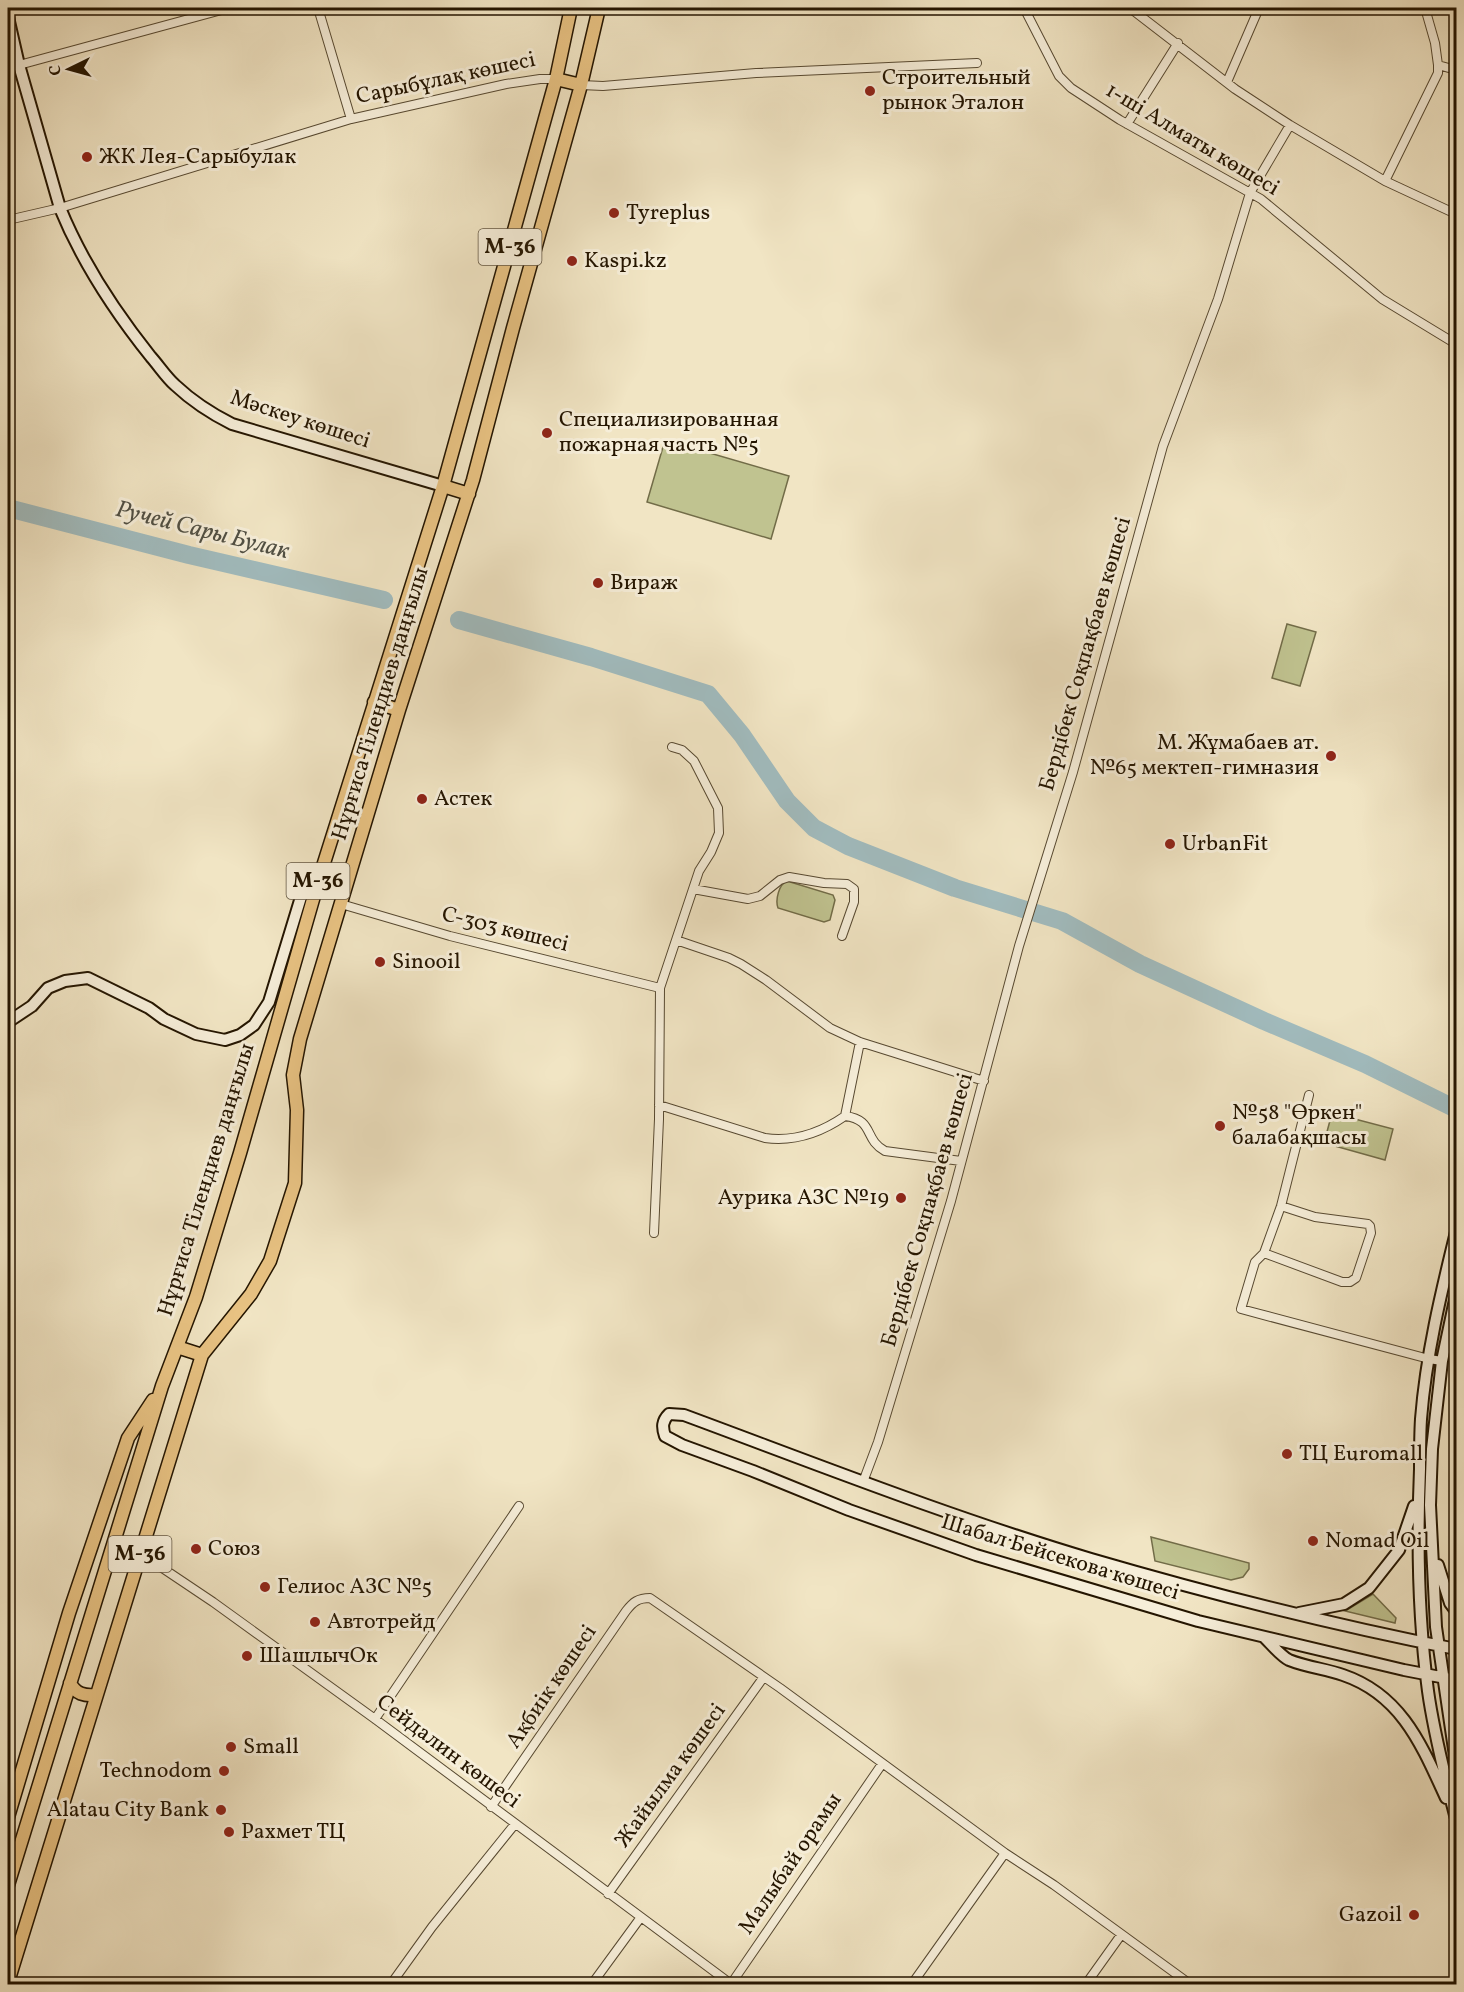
<svg xmlns="http://www.w3.org/2000/svg" width="1464" height="1992" font-family="Vollkorn,serif">
	<rect width="100%" height="100%" fill="#f1e5c4"/>
	<filter id="stains"><feTurbulence type="fractalNoise" baseFrequency=".00333" numOctaves="4"/><feColorMatrix values="0 0 0 0 .2 0 0 0 0 .09 0 0 0 0 .02 0 0 0 .5 -.17"/></filter>
	<radialGradient id="worn" r=".72"><stop offset=".6" stop-color="#630" stop-opacity="0"/><stop offset="1" stop-color="#630" stop-opacity=".3"/></radialGradient>
	<path fill="#c0c390" stroke="#726c48" stroke-width="1.5" d="M 665,440 L 789,476 L 771,539 L 647,502 Z
		M 1287,624 L 1316,632 L 1300,686 L 1272,678 Z
		M 787,881 L 833,895 L 835,900 L 830,920 L 824,922 L 778,908 C 775,900 779,884 787,881 Z
		M 1332,1113 L 1393,1129 L 1385,1160 L 1324,1143 Z
		M 1151,1537 L 1249,1563 L 1249,1569 L 1243,1577 L 1231,1580 L 1155,1561 Z
		M 1373,1594 L 1396,1618 L 1395,1623 L 1345,1611 Z"/>
	<g fill="none" stroke-linecap="round" stroke-linejoin="round">
		<path stroke="#a1bcbf" stroke-width="18" d="M 8,508 L 189,555 L 384,600
			M 459,620 L 591,657 L 708,694 L 742,735 L 787,801 L 814,828 L 848,846 L 955,888 L 1062,921 L 1140,964 L 1264,1021 L 1365,1064 L 1456,1109"/>
		<g stroke="#574931" stroke-width="10">
			<path id="street" d="M 318,8 L 351,119
				M 1024,8 L 1059,76 L 1071,88 L 1120,120 L 1261,199 L 1382,299 L 1456,344
				M 1130,8 L 1235,89 L 1290,125 L 1385,181 L 1456,214
				M 1425,8 L 1435,43 L 1438,65 L 1456,70
				M 8,68 L 229,8
				M 1227,82 L 1259,8
				M 581,85 L 603,86 L 756,73 L 977,63
				M 1127,124 L 1178,43
				M 1385,181 L 1438,73 L 1438,65
				M 8,220 L 60,208 L 351,119 L 506,84 L 540,79 L 556,79
				M 693,889 L 748,899 L 760,896 L 780,880 L 789,877 L 824,883 L 847,884 L 854,889 L 854,902 L 842,936
				M 341,904 L 450,936 L 660,988
				M 676,940 L 729,958 L 741,964 L 766,980 L 830,1028 L 860,1042 L 984,1081
				M 1309,1095 L 1281,1206 L 1264,1253 L 1255,1262 L 1241,1309 L 1429,1359 L 1442,1361
				M 659,1105 L 765,1138 C 794,1142 822,1132 845,1116 L 860,1042
				M 845,1116 C 875,1120 863,1139 885,1151 L 961,1161
				M 654,1233 L 659,1119 L 660,988 L 699,871 L 711,852 L 719,833 L 718,808 L 694,761 L 682,750 L 672,747
				M 1264,1253 L 1342,1282 L 1350,1282 L 1356,1278 L 1371,1233 L 1370,1226 L 1368,1224 L 1315,1217 L 1281,1206
				M 863,1482 L 878,1442 L 951,1201 L 1019,946 L 1073,772 L 1163,446 L 1218,299 L 1250,193 L 1290,125
				M 140,1553 L 213,1602 L 375,1719 L 731,1984
				M 375,1719 L 519,1506
				M 491,1807 L 626,1611 C 633,1602 638,1598 650,1598 L 780,1688 L 1005,1853 L 1054,1885 L 1190,1984
				M 608,1894 L 763,1678
				M 391,1984 L 432,1927 L 515,1824
				M 592,1984 L 641,1917
				M 731,1984 L 882,1764
				M 912,1984 L 1005,1853
				M 1086,1984 L 1121,1935"/>
		</g>
		<g stroke="#241500" stroke-width="14">
			<path id="secondary" d="M 8,17 L 19,65 L 60,208 C 82,262 115,312 151,357 C 159,366 166,377 175,385 C 192,401 212,414 232,424 L 443,486
				M 8,1022 L 32,1006 L 48,988 L 65,981 L 88,978 L 149,1008 L 164,1019 L 196,1034 L 225,1040 L 240,1035 L 254,1025 L 269,1002 L 301,897 L 318,882
				M 1456,1232 C 1441,1293 1426,1355 1421,1419 C 1420,1435 1420,1452 1420,1469 C 1417,1543 1418,1617 1428,1691 C 1434,1734 1445,1777 1456,1819
				M 1456,1295 L 1442,1361 L 1432,1449 L 1430,1505 L 1436,1627 L 1456,1763
				M 1438,1565 L 1450,1603 L 1456,1611
				M 1299,1613 L 1344,1604 L 1369,1588 L 1399,1550 L 1414,1506
				M 1265,1638 C 1272,1645 1281,1656 1289,1660 C 1306,1667 1326,1669 1343,1675 C 1402,1695 1422,1746 1446,1798
				M 1456,1649 C 1333,1625 1211,1594 1091,1559 C 953,1518 819,1465 684,1415 L 669,1414 C 662,1421 662,1427 665,1436 L 682,1445 L 753,1471 L 849,1510 L 976,1555 L 1198,1621 L 1404,1670 L 1456,1680"/>
		</g>
		<g stroke="#241500" stroke-width="15">
			<path id="primary" d="M 556,79 L 581,85
				M 443,486 L 469,494
				M 374,702 L 399,710
				M 177,1347 L 202,1355
				M 70,1683 C 76,1694 84,1696 96,1695
				M 8,1817 L 69,1613 L 128,1438 L 153,1400
				M 8,1885 L 162,1386 L 196,1297 L 240,1153 L 318,882 L 443,486 L 556,79 L 571,8
				M 8,1982 L 202,1355 L 251,1294 L 270,1261 L 295,1183 L 297,1110 L 293,1075 L 300,1039 L 399,710 L 473,480 L 513,328 L 581,85 L 599,8"/>
		</g>
		<use href="#street" stroke="#f6eed9" stroke-width="8"/>
		<use href="#secondary" stroke="#f6eed9" stroke-width="10"/>
		<use href="#primary" stroke="#e8c282" stroke-width="12"/>
	</g>
	<g fill="#8f2418" stroke="#f6eed9" stroke-width="2">
		<circle cx="870" cy="91" r="6"/>
		<circle cx="87" cy="157" r="6"/>
		<circle cx="614" cy="213" r="6"/>
		<circle cx="572" cy="261" r="6"/>
		<circle cx="547" cy="433" r="6"/>
		<circle cx="598" cy="583" r="6"/>
		<circle cx="1331" cy="756" r="6"/>
		<circle cx="422" cy="799" r="6"/>
		<circle cx="1170" cy="844" r="6"/>
		<circle cx="380" cy="962" r="6"/>
		<circle cx="1220" cy="1126" r="6"/>
		<circle cx="901" cy="1198" r="6"/>
		<circle cx="1287" cy="1454" r="6"/>
		<circle cx="1313" cy="1541" r="6"/>
		<circle cx="196" cy="1549" r="6"/>
		<circle cx="265" cy="1587" r="6"/>
		<circle cx="315" cy="1622" r="6"/>
		<circle cx="247" cy="1656" r="6"/>
		<circle cx="231" cy="1747" r="6"/>
		<circle cx="224" cy="1771" r="6"/>
		<circle cx="221" cy="1810" r="6"/>
		<circle cx="229" cy="1832" r="6"/>
		<circle cx="1414" cy="1915" r="6"/>
	</g>
	<g text-anchor="middle" dominant-baseline="central" stroke-width="6" stroke-linejoin="round" paint-order="stroke">
		<g fill="#f6eed9" stroke="#635641" stroke-width="1.5">
			<rect x="478.5" y="229" width="63" height="36" rx="4.5"/>
			<rect x="286.5" y="863" width="63" height="36" rx="4.5"/>
			<rect x="108.5" y="1536" width="63" height="36" rx="4.5"/>
		</g>
		<g font-size="21" font-weight="bold" fill="#241500">
			<text x="510" y="247">M-36</text>
			<text x="318" y="881">M-36</text>
			<text x="140" y="1554">M-36</text>
		</g>
		<g font-size="22" fill="#241500" stroke="#f6eed9" text-anchor="start">
			<text x="882" y="78">Строительный<tspan x="882" dy="25">рынок Эталон</tspan></text>
			<text x="99" y="157">ЖК Лея-Сарыбулак</text>
			<text x="626" y="213">Tyreplus</text>
			<text x="584" y="261">Kaspi.kz</text>
			<text x="559" y="420">Специализированная<tspan x="559" dy="25">пожарная часть №5</tspan></text>
			<text x="610" y="583">Вираж</text>
			<text x="1319" y="743" text-anchor="end">М. Жұмабаев ат.<tspan x="1319" dy="25">№65 мектеп-гимназия</tspan></text>
			<text x="434" y="799">Астек</text>
			<text x="1182" y="844">UrbanFit</text>
			<text x="392" y="962">Sinooil</text>
			<text x="1232" y="1113">№58 "Өркен"<tspan x="1232" dy="25">балабақшасы</tspan></text>
			<text x="889" y="1198" text-anchor="end">Аурика АЗС №19</text>
			<text x="1299" y="1454">ТЦ Euromall</text>
			<text x="1325" y="1541">Nomad Oil</text>
			<text x="208" y="1549">Союз</text>
			<text x="277" y="1587">Гелиос АЗС №5</text>
			<text x="327" y="1622">Автотрейд</text>
			<text x="259" y="1656">ШашлычОк</text>
			<text x="243" y="1747">Small</text>
			<text x="212" y="1771" text-anchor="end">Technodom</text>
			<text x="209" y="1810" text-anchor="end">Alatau City Bank</text>
			<text x="241" y="1832">Рахмет ТЦ</text>
			<text x="1402" y="1915" text-anchor="end">Gazoil</text>
		</g>
		<g font-size="22" fill="#241500" stroke="#f6eed9">
			<text transform="translate(446 79) rotate(-12)">Сарыбұлақ көшесі</text>
			<text transform="translate(1192 140) rotate(31)">1-ші Алматы көшесі</text>
			<text transform="translate(300 420) rotate(18)">Мәскеу көшесі</text>
			<text transform="translate(1086 654) rotate(-74)">Бердібек Соқпақбаев көшесі</text>
			<text transform="translate(381 704) rotate(-73)">Нұрғиса Тілендиев даңғылы</text>
			<text transform="translate(505 930) rotate(14)">С-303 көшесі</text>
			<text transform="translate(207 1180) rotate(-73)">Нұрғиса Тілендиев даңғылы</text>
			<text transform="translate(928 1210) rotate(-74)">Бердібек Соқпақбаев көшесі</text>
			<text transform="translate(1060 1558) rotate(17)">Шабал Бейсекова көшесі</text>
			<text transform="translate(552 1687) rotate(-56)">Ақбиік көшесі</text>
			<text transform="translate(448 1752) rotate(37)">Сейдалин көшесі</text>
			<text transform="translate(671 1776) rotate(-54)">Жайылма көшесі</text>
			<text transform="translate(791 1864) rotate(-56)">Малыбай орамы</text>
		</g>
		<g font-size="24" font-style="italic" fill="#504f43" stroke="#f6eed9">
			<text transform="translate(202 531) rotate(14)">Ручей Сары Булак</text>
		</g>
	</g>
	<rect width="1464" height="1992" fill="none" stroke="#f1e5c4" stroke-width="30"/>
	<rect x="9" y="9" width="1446" height="1974" fill="none" stroke="#241500" stroke-width="3"/>
	<rect x="15" y="15" width="1434" height="1962" fill="none" stroke="#241500" stroke-width="1.5"/>
	<g transform="translate(69 69) rotate(265)" stroke="#f6eed9" stroke-width="4.5" paint-order="stroke">
	<path d="M0-4.5L10 22L0 15L-10 22Z" fill="#241500"/>
	<text y="-9" font-size="16" font-weight="bold" text-anchor="middle" fill="#241500">С</text>
	</g>
	<rect width="100%" height="100%" filter="url(#stains)"/>
	<rect width="100%" height="100%" fill="url(#worn)"/>
</svg>
